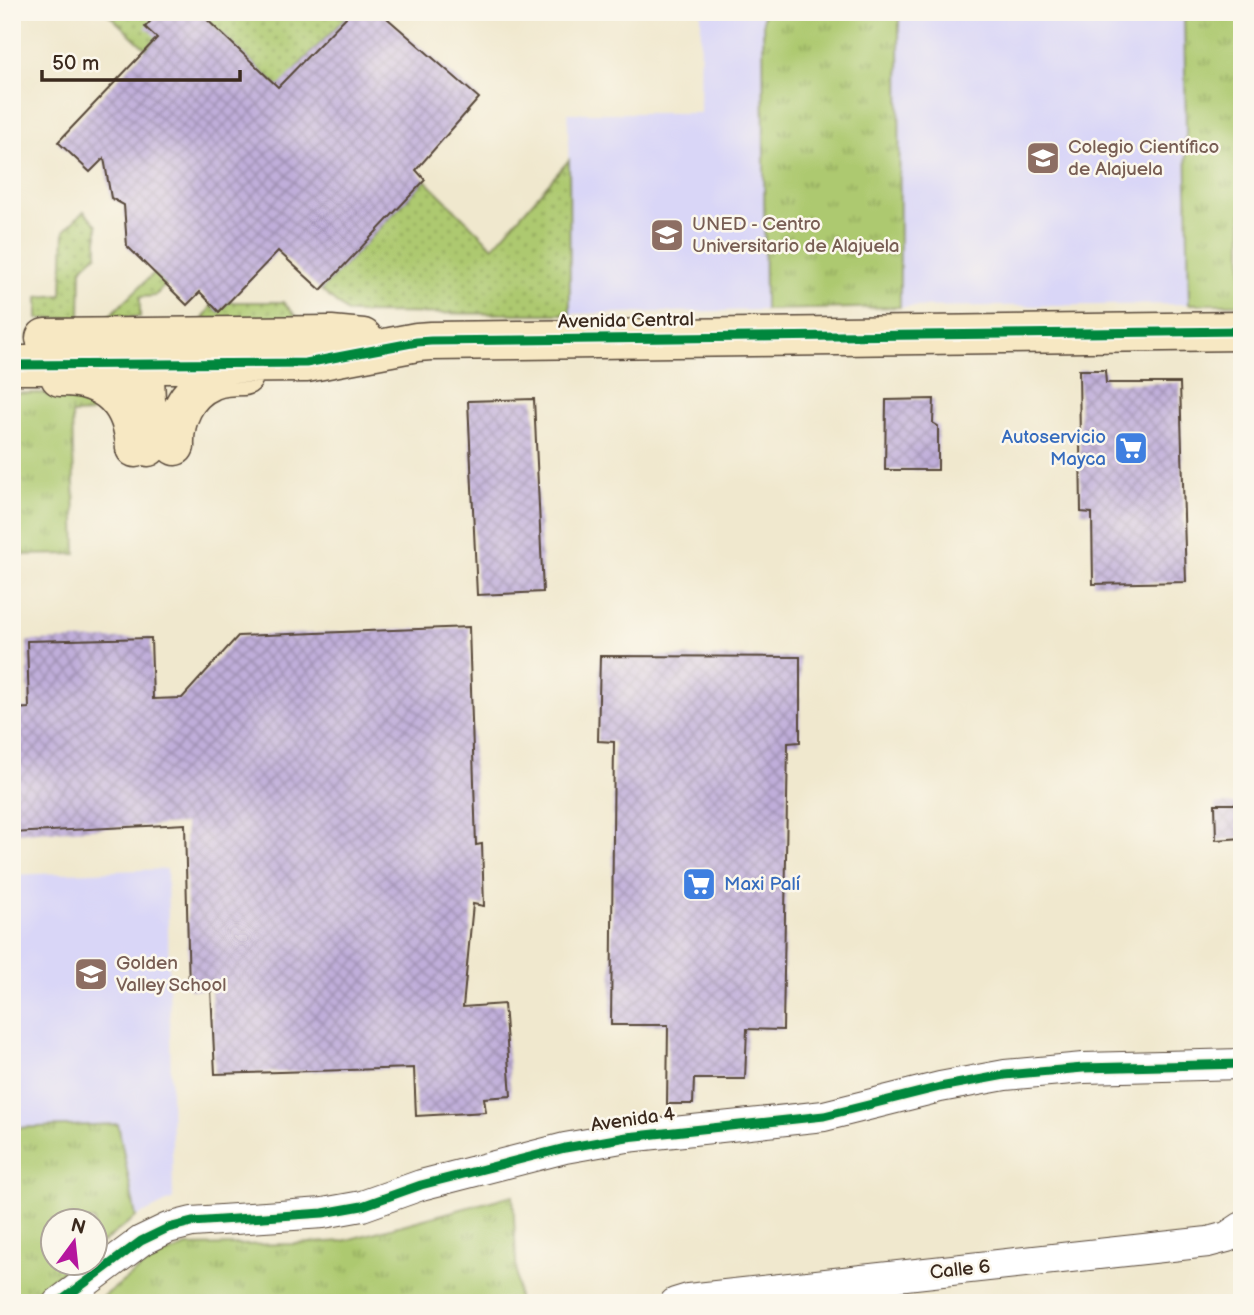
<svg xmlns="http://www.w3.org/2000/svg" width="1254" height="1315" font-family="'Balsamiq Sans',sans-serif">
	<defs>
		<pattern id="grass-tufts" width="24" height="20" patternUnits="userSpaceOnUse" patternTransform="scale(1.75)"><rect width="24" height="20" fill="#adc970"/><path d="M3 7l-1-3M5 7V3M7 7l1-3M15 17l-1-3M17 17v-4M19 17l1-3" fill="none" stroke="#8ea35b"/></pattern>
		<pattern id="garden-dots" width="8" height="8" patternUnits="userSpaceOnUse" patternTransform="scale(1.75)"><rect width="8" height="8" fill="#adc970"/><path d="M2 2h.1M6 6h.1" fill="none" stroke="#8ea35b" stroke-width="1.8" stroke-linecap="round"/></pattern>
		<pattern id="building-cross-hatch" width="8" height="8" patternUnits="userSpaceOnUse" patternTransform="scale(1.75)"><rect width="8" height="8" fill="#c0aeda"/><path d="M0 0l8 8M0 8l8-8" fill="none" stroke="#9d8eb0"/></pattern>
	</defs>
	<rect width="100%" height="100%" fill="#fbf7ec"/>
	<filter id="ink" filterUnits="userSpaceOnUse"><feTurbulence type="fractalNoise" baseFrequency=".0143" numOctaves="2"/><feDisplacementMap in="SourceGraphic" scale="14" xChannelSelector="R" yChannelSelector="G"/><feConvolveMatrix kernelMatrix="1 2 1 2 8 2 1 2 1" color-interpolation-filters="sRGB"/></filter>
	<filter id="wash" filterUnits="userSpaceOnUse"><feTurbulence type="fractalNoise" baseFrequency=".00686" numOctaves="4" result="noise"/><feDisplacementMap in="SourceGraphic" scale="28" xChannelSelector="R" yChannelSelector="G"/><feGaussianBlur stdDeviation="1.57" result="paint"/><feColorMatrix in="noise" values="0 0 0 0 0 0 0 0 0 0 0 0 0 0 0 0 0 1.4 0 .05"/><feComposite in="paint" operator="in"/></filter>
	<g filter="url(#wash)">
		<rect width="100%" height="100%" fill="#f0e8ce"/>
		<path fill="#d9d6f7" d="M 701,12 L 763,12 L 765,310 L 570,314 L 568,113 L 700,113 Z
			M 899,12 L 1184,12 L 1189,304 L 900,307 Z
			M 167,869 L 173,1199 L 136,1217 L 118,1124 L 12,1128 L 12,875 Z"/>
		<path fill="url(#grass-tufts)" stroke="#747a47" stroke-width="2" d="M 763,12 L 899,12 L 900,307 L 765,310 Z
			M 1184,12 L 1242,12 L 1242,304 L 1189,304 Z
			M 12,393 L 90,394 L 91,413 L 72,414 L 76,554 L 12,555 Z
			M 118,1124 L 136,1217 L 95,1248 L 94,1220 L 52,1220 L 52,1262 L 74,1263 L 19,1303 L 12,1303 L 12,1128 Z
			M 513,1195 L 518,1303 L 95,1303 L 138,1270 L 166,1254 L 187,1246 L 295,1244 L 343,1241 Z"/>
		<path fill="url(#garden-dots)" stroke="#747a47" stroke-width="2" d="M 106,12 L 159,12 L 157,38 L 146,49 Z
			M 199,12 L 351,12 L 296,68 L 306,113 Z
			M 569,160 L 570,314 L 348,313 L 321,290 L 425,180 L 493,247 Z
			M 84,211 L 97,225 L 97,254 L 81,269 L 80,318 L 38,319 L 38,297 L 62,295 L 64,231 Z
			M 154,273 L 166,284 L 155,296 L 140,297 L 140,317 L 108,317 Z
			M 229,302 L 283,302 L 300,320 L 203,319 L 212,305 L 219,312 Z"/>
		<g id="blocks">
			<path fill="url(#building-cross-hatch)" d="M 159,12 L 199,12 L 278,87 L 351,12 L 380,12 L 479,98 L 416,170 L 425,180 L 321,290 L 278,251 L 219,312 L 200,292 L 187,305 L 127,246 L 124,205 L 111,198 L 104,158 L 90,172 L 58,142 L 157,38 L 145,27 Z
				M 1079,370 L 1105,370 L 1106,383 L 1180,383 L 1186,582 L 1093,584 L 1092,513 L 1081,512 Z
				M 534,399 L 543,592 L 477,595 L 468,401 Z
				M 934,399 L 933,423 L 938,426 L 938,470 L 885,470 L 886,400 Z
				M 469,627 L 476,845 L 482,844 L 484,906 L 473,904 L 463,1007 L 504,1004 L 511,1096 L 484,1098 L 486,1112 L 416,1116 L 414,1068 L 215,1074 L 211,989 L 189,990 L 185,824 L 12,833 L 12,709 L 29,708 L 27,641 L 151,638 L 153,699 L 182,698 L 238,636 Z
				M 600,656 L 800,657 L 800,742 L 788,743 L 783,1030 L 747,1029 L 745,1079 L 694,1079 L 693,1104 L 667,1104 L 668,1025 L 611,1025 L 614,742 L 598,741 Z
				M 1215,804 L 1242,804 L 1242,838 L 1216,840 Z"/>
		</g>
	</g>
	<g filter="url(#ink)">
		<use href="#blocks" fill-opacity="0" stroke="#564638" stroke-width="2"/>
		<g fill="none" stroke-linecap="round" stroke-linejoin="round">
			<g stroke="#564638" stroke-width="32">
				<path id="street" d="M 58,1303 L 141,1241 L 168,1228 L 192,1222 L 323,1213 L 362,1206 L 421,1185 L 565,1148 L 627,1137 L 824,1116 L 940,1087 L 1005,1075 L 1083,1068 L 1242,1064
					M 675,1303 L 688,1299 L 1208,1242 L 1227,1237 L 1242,1227"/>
			</g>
			<g stroke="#564638" stroke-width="41">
				<path id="secondary" d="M 45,338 L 331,335 L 363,338
					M 12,365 L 306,363 L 417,342 L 431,341 L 1242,331
					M 60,377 C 106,376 133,402 135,448
					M 175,446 C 174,420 185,392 211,381 C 221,376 233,376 244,376
					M 148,447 L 145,377 L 151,364 L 171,351"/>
			</g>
			<use href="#street" stroke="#fff" stroke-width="30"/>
			<use href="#secondary" stroke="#f7e8c3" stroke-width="38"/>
			<g stroke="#fbf7ec" stroke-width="13">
				<path id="cycleway" d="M 12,365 L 306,363 L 417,342 L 431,341 L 1242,331
					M 58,1303 L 141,1241 L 168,1228 L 192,1222 L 323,1213 L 362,1206 L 421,1185 L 565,1148 L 627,1137 L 824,1116 L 940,1087 L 1005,1075 L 1083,1068 L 1242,1064"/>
			</g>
			<use href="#cycleway" stroke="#00873e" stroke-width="9"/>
		</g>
	</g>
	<defs>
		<g id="school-square" transform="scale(1.75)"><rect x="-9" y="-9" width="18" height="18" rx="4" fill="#8d6e63" stroke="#fbf7ec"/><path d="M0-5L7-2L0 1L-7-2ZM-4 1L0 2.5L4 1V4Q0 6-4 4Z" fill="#fff"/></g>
		<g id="university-square" transform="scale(1.75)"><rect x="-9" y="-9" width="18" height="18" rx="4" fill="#8d6e63" stroke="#fbf7ec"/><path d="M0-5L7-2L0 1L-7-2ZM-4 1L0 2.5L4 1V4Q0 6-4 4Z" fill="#fff"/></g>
		<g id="supermarket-square" transform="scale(1.75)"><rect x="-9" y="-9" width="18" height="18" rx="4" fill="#3f7fe0" stroke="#fbf7ec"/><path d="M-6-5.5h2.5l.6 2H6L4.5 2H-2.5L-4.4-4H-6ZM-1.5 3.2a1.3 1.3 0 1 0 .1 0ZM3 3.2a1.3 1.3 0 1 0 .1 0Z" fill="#fff"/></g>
	</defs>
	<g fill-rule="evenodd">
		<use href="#school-square" x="1043" y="158"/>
		<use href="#university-square" x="667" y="235"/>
		<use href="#supermarket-square" x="1131" y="448"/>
		<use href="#supermarket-square" x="699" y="884"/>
		<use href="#school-square" x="91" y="974"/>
	</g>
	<g text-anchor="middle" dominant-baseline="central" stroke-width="5" stroke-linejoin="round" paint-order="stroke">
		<g font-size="19" fill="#785e54" stroke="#fbf7ec" text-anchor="start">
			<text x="1068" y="147">Colegio Científico<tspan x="1068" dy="22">de Alajuela</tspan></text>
			<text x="692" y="224">UNED - Centro<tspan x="692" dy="22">Universitario de Alajuela</tspan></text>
			<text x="116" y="963">Golden<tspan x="116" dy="22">Valley School</tspan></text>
		</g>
		<g font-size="19" fill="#3b2a1e" stroke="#fbf7ec">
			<text transform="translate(626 321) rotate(-1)">Avenida Central</text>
			<text transform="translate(633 1120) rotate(-8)">Avenida 4</text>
			<text transform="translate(960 1270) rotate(-6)">Calle 6</text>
		</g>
		<g font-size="19" fill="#366cbe" stroke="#fbf7ec" text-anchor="end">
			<text x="1106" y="437">Autoservicio<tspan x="1106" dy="22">Mayca</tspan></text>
			<text x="724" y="884" text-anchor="start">Maxi Palí</text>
		</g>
	</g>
	<rect width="1254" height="1315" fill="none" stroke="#fbf7ec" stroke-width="42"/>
	<g transform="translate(74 1242) rotate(15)"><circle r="33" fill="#fbf7ec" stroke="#aea59a" stroke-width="2"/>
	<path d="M0-5L12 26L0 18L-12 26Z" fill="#b5179e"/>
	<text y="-10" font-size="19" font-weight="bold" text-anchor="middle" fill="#3b2a1e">N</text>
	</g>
	<path d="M42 70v10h198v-10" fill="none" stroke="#3b2a1e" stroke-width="3.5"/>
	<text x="52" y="70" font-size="21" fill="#3b2a1e" stroke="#fbf7ec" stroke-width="5" paint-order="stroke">50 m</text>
</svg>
